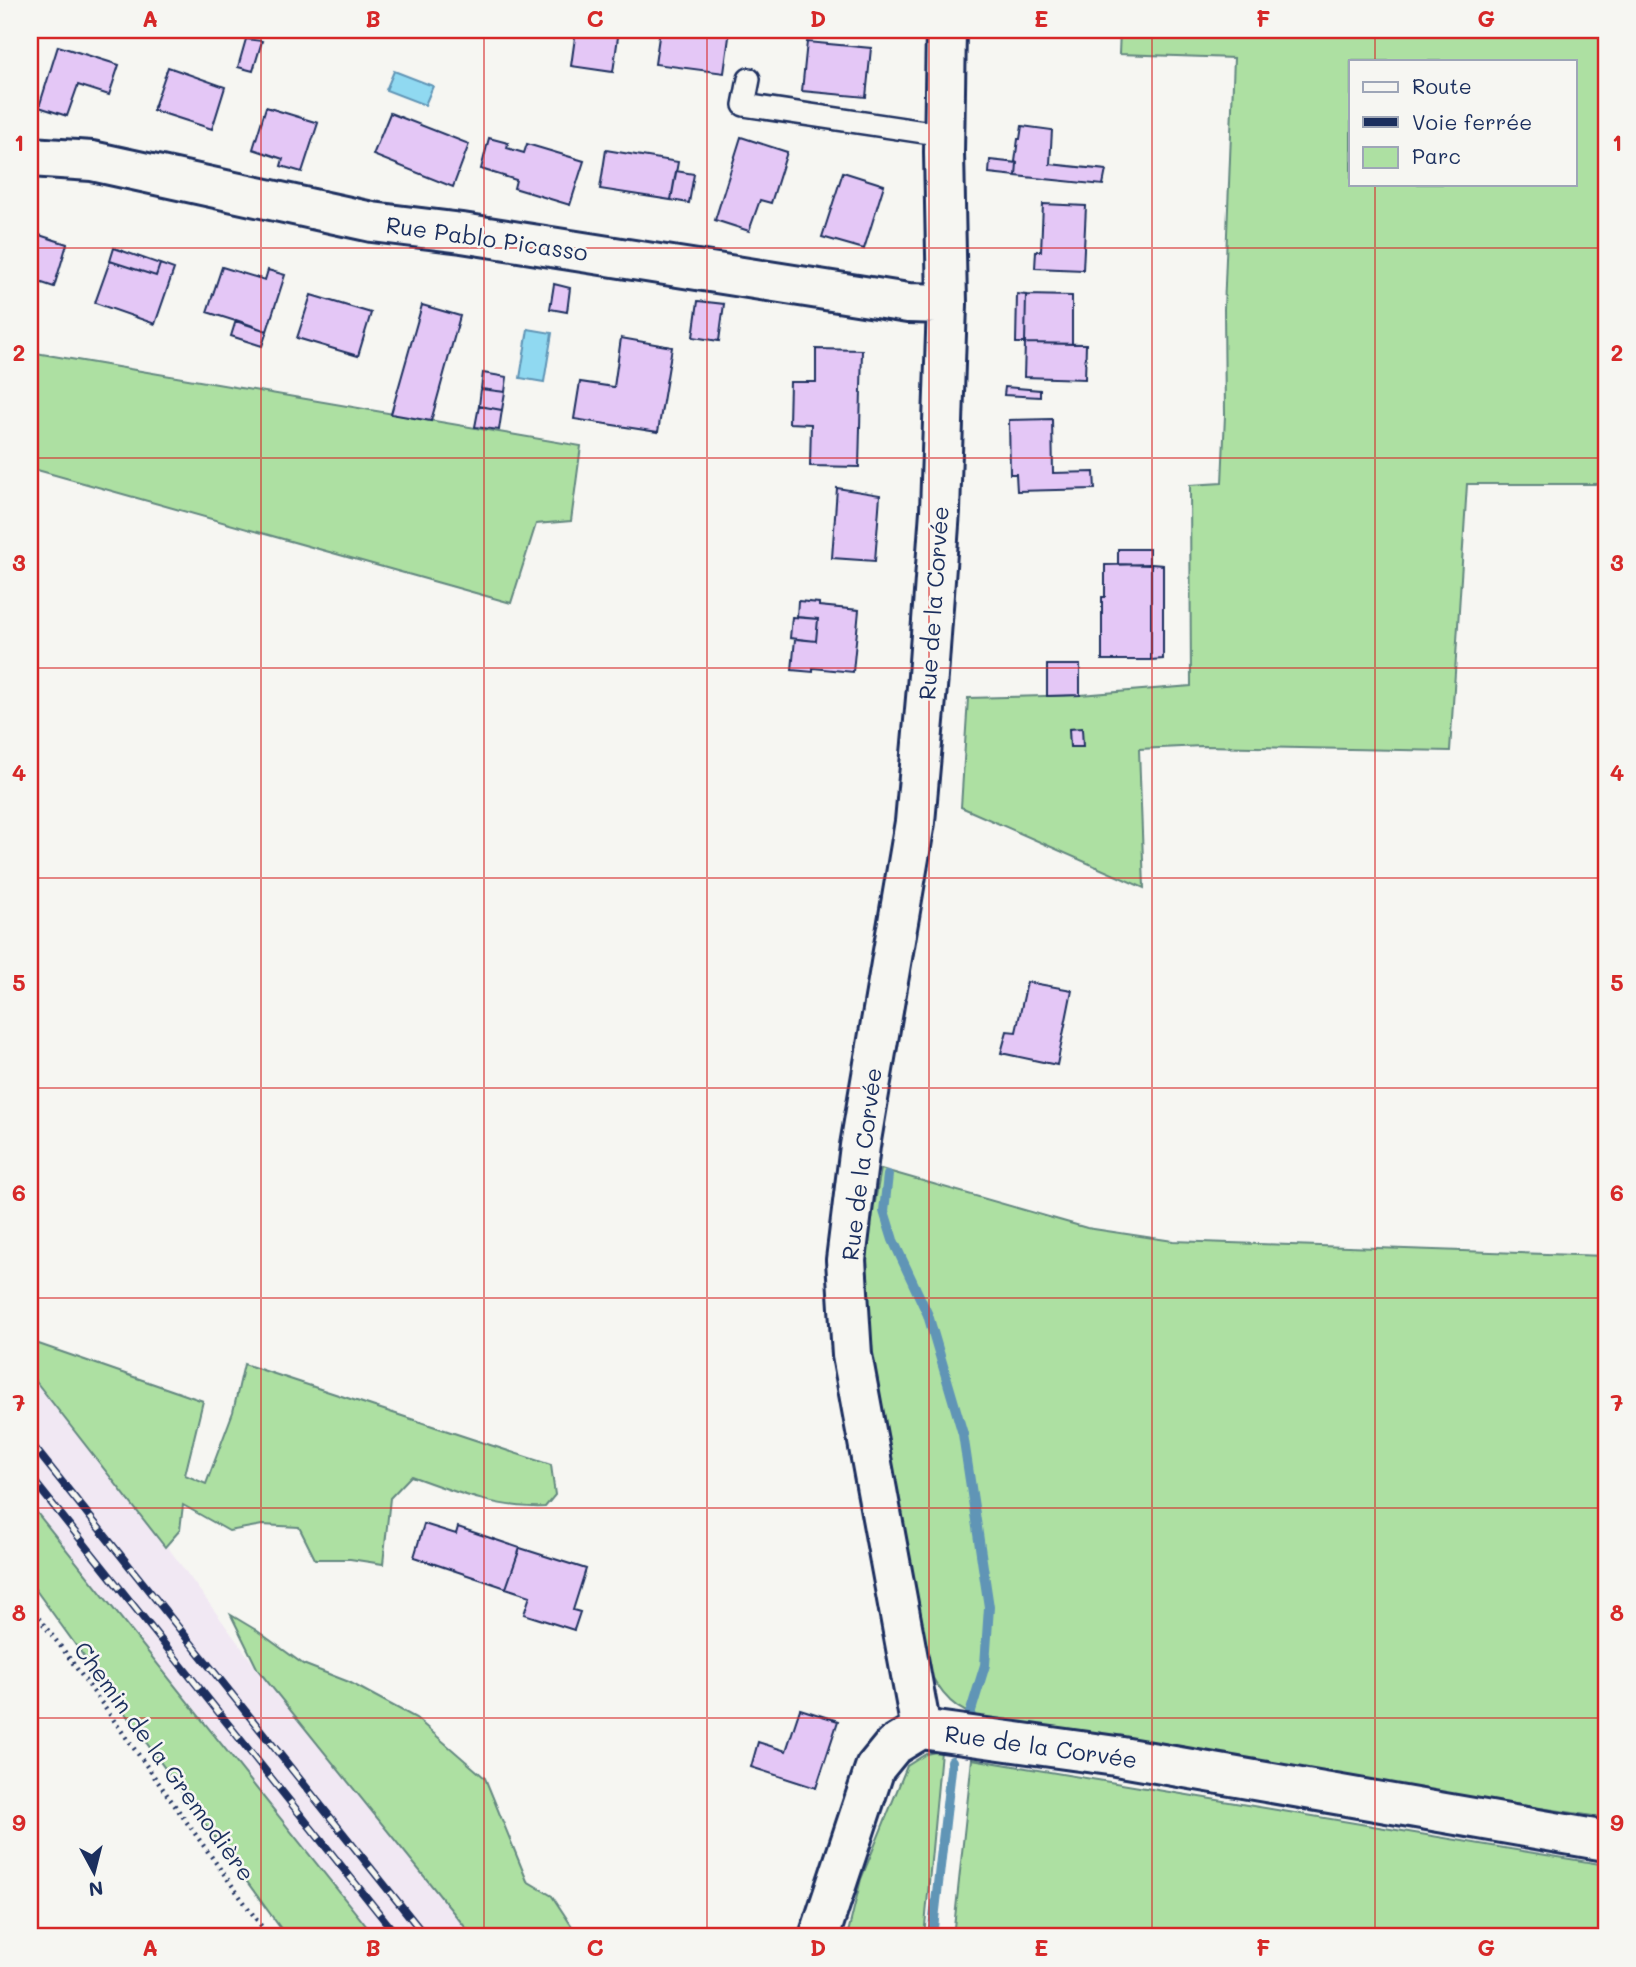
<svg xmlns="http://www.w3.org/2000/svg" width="1636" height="1967" font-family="Mali,sans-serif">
	<rect width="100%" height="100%" fill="#f6f6f2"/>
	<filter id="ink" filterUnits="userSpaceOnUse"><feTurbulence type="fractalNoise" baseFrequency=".0143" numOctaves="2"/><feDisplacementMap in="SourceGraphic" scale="14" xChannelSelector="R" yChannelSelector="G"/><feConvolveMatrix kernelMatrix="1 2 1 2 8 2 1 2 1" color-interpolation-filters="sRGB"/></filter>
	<g filter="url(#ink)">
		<path fill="#f1e8f3" d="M 30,1374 L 164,1542 L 258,1670 L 473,1937 L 375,1937 L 30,1504 Z"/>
		<path fill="#ade0a2" stroke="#648880" stroke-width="2" fill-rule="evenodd" d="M 1120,30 L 1606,30 L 1606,296 L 1600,484 L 1467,484 L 1450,751 L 1202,746 L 1139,749 L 1144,888 L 961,807 L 968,698 L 1080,695 L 1191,686 L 1190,485 L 1222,483 L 1225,415 L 1224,309 L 1234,58 L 1119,54 ZM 1351,61 L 1575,61 L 1575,184 L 1351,184 Z
			M 30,352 L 581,446 L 571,521 L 536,524 L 511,603 L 30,468 Z
			M 881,1169 L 1087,1228 L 1173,1241 L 1606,1256 L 1606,1818 L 1011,1727 C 969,1713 952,1714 930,1673 L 862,1368 L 865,1217 L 875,1202 Z
			M 30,1341 L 203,1401 L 185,1475 L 206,1484 L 233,1412 L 244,1364 L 551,1465 L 555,1495 L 545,1507 C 498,1509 455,1492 411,1476 L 390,1498 L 383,1564 L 350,1559 L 315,1559 L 299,1527 L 262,1525 L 229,1531 L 183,1505 L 180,1530 L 165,1547 L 30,1374 Z
			M 30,1504 L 375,1937 L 287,1937 L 30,1582 Z
			M 231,1615 L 256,1630 L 303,1664 L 349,1682 L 416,1718 L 485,1778 L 527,1881 L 552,1896 L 579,1937 L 475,1937 L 469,1932 L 258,1670 Z
			M 941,1751 L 924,1937 L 847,1937 L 861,1879 L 907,1766 L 926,1754 Z
			M 972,1759 L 1606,1865 L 1606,1937 L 953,1937 Z"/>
		<path fill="#90d9f1" stroke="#6195b6" stroke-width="2" d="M 394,71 L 433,86 L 425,105 L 386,90 Z
			M 528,329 L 552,333 L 544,382 L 520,378 Z"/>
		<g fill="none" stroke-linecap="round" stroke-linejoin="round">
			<path stroke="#6195b6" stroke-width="10" d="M 888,1175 L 884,1211 L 893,1240 L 928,1315 L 963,1434 L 989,1607 L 985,1665 L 970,1714
				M 932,1937 L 952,1761"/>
		</g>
		<path fill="#e4c7f6" stroke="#1b2f5e" stroke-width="2" d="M 576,30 L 619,30 L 613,72 L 571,66 Z
			M 660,30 L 730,30 L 724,73 L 655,64 Z
			M 246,39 L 262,41 L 253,71 L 238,67 Z
			M 807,42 L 871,48 L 866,97 L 802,91 Z
			M 58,46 L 119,65 L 109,95 L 78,85 L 67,116 L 39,107 Z
			M 168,67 L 225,87 L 212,129 L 153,110 Z
			M 266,107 L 318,123 L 302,172 L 281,166 L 283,159 L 253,149 Z
			M 390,113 L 469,144 L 453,187 L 373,155 Z
			M 1022,126 L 1052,130 L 1050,164 L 1106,170 L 1103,185 L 1016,176 L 1017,163 L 1015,162 L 1018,139 L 1020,139 Z
			M 741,137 L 787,152 L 771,203 L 760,200 L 749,231 L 715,220 Z
			M 489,138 L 508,143 L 507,148 L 524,153 L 527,144 L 584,161 L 570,205 L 514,188 L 516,180 L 481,169 Z
			M 606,150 L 678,162 L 671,200 L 600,189 Z
			M 990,160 L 1017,163 L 1016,176 L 989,173 Z
			M 676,171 L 694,174 L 689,203 L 671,200 Z
			M 843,172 L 884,185 L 864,249 L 822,237 Z
			M 1043,204 L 1086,206 L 1083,270 L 1035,268 L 1036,251 L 1041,251 Z
			M 30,232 L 67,244 L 54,287 L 30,279 Z
			M 114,248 L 160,264 L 156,276 L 110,261 Z
			M 110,261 L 156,276 L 160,264 L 174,269 L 155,324 L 95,303 Z
			M 222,267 L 265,280 L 268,270 L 285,275 L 267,331 L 207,312 Z
			M 554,284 L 570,288 L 567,312 L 550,309 Z
			M 1017,294 L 1026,295 L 1025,343 L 1016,343 Z
			M 311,295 L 371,313 L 358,356 L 297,338 Z
			M 1026,295 L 1072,296 L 1072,344 L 1025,343 Z
			M 698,301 L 724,304 L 719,341 L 693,337 Z
			M 422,305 L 460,316 L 431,421 L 391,414 Z
			M 236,320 L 267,331 L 262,346 L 231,336 Z
			M 621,338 L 672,347 L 658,432 L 574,419 L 580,382 L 614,387 Z
			M 1025,343 L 1086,344 L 1085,379 L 1024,377 Z
			M 816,349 L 862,350 L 859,467 L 810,466 L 811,424 L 789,423 L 790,382 L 816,382 Z
			M 483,373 L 507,377 L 505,392 L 481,389 Z
			M 1005,387 L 1040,390 L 1040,397 L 1004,395 Z
			M 481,389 L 505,392 L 502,410 L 479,406 Z
			M 479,406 L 502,410 L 499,430 L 475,427 Z
			M 1052,419 L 1053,473 L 1094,472 L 1095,489 L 1017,491 L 1016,474 L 1010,474 L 1009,420 Z
			M 837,488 L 880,495 L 875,561 L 832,558 Z
			M 1118,549 L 1149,549 L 1149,565 L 1118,564 Z
			M 1151,564 L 1163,565 L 1163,659 L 1151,660 Z
			M 1151,564 L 1151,660 L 1102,660 L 1102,597 L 1105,597 L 1105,565 Z
			M 798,601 L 819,603 L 819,606 L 859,610 L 853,672 L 813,668 L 813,672 L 792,670 L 795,639 L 816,641 L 818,619 L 797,617 Z
			M 792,617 L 818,619 L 816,641 L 790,638 Z
			M 1047,665 L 1080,665 L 1080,695 L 1047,696 Z
			M 1082,728 L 1083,747 L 1070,747 L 1069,729 Z
			M 1027,982 L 1072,990 L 1057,1065 L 1001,1053 L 1007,1031 L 1016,1032 Z
			M 424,1524 L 456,1534 L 458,1527 L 520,1548 L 506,1588 L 414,1557 Z
			M 520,1548 L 586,1569 L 573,1610 L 580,1612 L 574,1630 L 524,1614 L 530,1596 L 506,1588 Z
			M 800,1709 L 838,1721 L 816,1788 L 751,1767 L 758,1742 L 786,1751 Z"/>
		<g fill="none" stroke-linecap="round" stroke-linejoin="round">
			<g stroke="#1b2f5e" stroke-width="26">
				<path id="service" d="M 749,79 L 744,105 L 944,135"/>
			</g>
			<g stroke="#1b2f5e" stroke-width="44">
				<path id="minor" d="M 946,30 L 944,152 L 947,304 L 940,511 L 928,676 L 915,822 L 860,1146 L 846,1260 L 852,1355 L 921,1729 L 1116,1756 L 1606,1841
					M 30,157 L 92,161 L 372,222 L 462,233 L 908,303 L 947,304
					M 819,1937 L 875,1768 L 893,1746 L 921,1729"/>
			</g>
			<path stroke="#1b2f5e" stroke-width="4.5" stroke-dasharray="2 5" stroke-linecap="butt" d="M 30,1607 L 65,1652 L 269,1937"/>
			<use href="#service" stroke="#f6f6f2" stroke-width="21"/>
			<use href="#minor" stroke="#f6f6f2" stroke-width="38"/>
			<g stroke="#1b2f5e" stroke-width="8">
				<path id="rail" d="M 30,1442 L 426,1937
					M 30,1476 L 398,1937"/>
			</g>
			<use href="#rail" stroke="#f6f6f2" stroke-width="5" stroke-dasharray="16" stroke-linecap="butt"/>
		</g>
	</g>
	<path fill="none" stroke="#d62828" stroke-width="2" stroke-opacity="0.55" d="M 261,30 L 261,1937M 484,30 L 484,1937M 707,30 L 707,1937M 929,30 L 929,1937M 1152,30 L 1152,1937M 1375,30 L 1375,61M 1375,184 L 1375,1937M 30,248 L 1606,248M 30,458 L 1606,458M 30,668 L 1606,668M 30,878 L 1606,878M 30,1088 L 1606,1088M 30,1298 L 1606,1298M 30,1508 L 1606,1508M 30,1718 L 1606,1718"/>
	<g text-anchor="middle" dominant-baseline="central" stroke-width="5" stroke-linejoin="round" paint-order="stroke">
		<g font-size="23" fill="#1b2f5e" stroke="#f6f6f2">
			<text transform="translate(487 238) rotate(8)">Rue Pablo Picasso</text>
			<text transform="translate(933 603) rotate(-86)">Rue de la Corvée</text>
			<text transform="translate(861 1164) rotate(-83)">Rue de la Corvée</text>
			<text transform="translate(1041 1746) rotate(8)">Rue de la Corvée</text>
			<text transform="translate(165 1761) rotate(54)">Chemin de la Gremodière</text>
		</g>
	</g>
	<rect width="1636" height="1967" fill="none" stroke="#f6f6f2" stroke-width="77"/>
	<rect x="1349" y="60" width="228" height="126" fill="#f6f6f2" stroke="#9ea6b7" stroke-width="2"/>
	<rect x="1363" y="82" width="35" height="10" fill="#f6f6f2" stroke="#9ea6b7" stroke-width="2"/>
	<text x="1412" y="94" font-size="21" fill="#1b2f5e">Route</text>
	<rect x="1363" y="117" width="35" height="10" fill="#1b2f5e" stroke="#9ea6b7" stroke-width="2"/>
	<text x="1412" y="130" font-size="21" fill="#1b2f5e">Voie ferrée</text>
	<rect x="1363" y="147" width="35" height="21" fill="#ade0a2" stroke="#9ea6b7" stroke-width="2"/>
	<text x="1412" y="164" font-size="21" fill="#1b2f5e">Parc</text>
	<g transform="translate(94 1872) rotate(173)" stroke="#f6f6f2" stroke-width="5" paint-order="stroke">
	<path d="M0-5L12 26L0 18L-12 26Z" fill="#1b2f5e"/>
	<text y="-10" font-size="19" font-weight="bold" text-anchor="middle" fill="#1b2f5e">N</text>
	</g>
	<rect x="38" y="38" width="1560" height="1890" fill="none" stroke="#d62828" stroke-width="2.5"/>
	<g font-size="23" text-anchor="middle" font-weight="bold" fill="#d62828">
		<text x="150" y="27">A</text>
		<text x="373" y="27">B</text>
		<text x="595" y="27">C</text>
		<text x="818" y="27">D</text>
		<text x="1041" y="27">E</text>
		<text x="1263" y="27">F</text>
		<text x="1486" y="27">G</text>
		<text x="19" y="151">1</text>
		<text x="1617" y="151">1</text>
		<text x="19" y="361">2</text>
		<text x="1617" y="361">2</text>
		<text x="19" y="571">3</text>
		<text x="1617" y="571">3</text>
		<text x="19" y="781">4</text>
		<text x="1617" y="781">4</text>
		<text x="19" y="991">5</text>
		<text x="1617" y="991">5</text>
		<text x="19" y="1201">6</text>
		<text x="1617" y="1201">6</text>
		<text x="19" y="1411">7</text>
		<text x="1617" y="1411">7</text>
		<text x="19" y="1621">8</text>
		<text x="1617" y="1621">8</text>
		<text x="19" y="1831">9</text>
		<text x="1617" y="1831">9</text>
		<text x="150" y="1956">A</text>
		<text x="373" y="1956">B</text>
		<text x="595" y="1956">C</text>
		<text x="818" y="1956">D</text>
		<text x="1041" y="1956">E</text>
		<text x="1263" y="1956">F</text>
		<text x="1486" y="1956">G</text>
	</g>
</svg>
